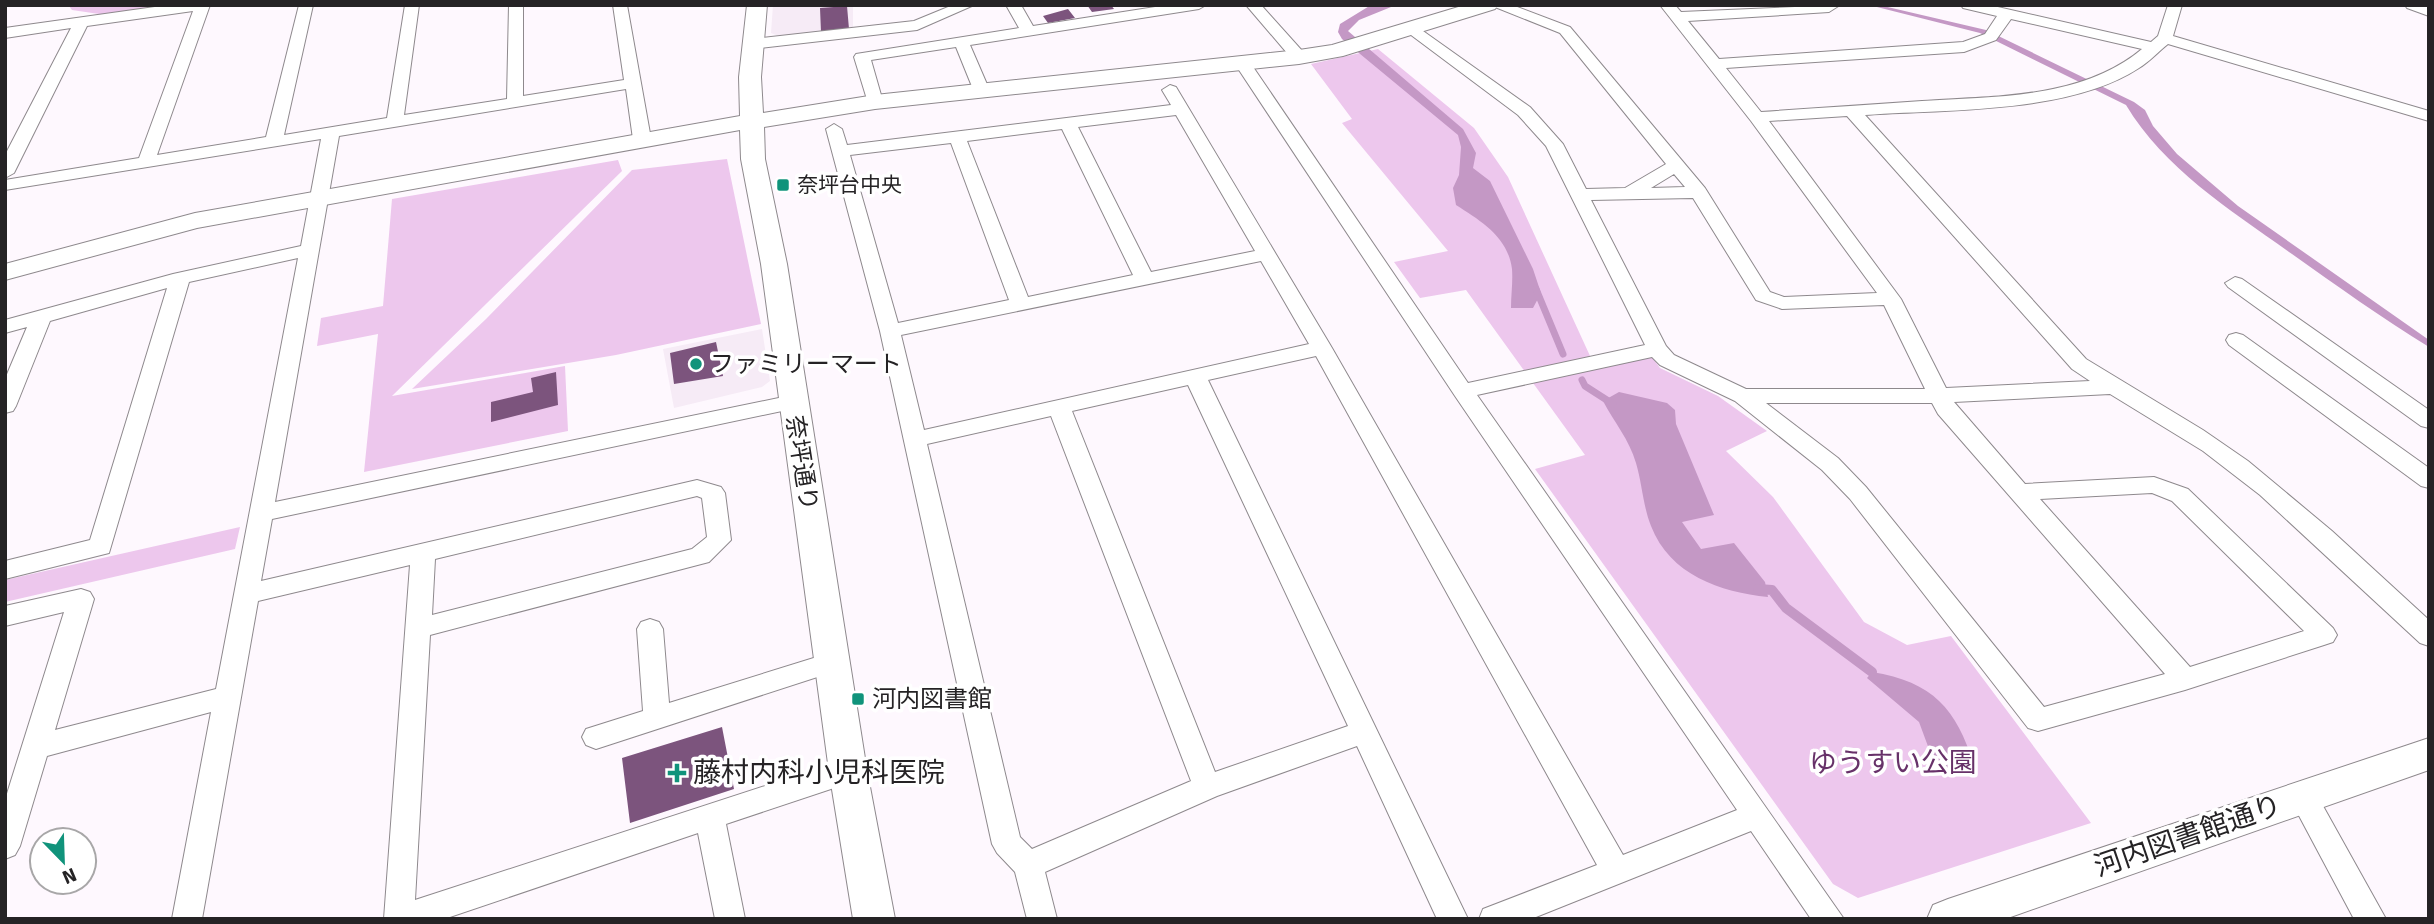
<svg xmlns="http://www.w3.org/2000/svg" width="2434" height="924" font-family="Signika,'Noto Sans JP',sans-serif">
	<rect width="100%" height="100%" fill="#fef8fe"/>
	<path fill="#f6ebf6" d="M 773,5 L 853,5 L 853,31 L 781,37 L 771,33 Z
		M 762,329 L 770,381 L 762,387 L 674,408 L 663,349 Z"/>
	<path fill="#edc7ed" d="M 173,5 L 106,15 L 72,10 L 69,6 Z
		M 1378,49 L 1474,128 L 1508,177 L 1596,369 L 1652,357 L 1660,368 L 1718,396 L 1767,431 L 1726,451 L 1773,497 L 1864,622 L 1907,645 L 1951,636 L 2091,823 L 1858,898 L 1833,884 L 1535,469 L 1585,455 L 1466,290 L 1420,298 L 1394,262 L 1448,251 L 1342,123 L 1352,119 L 1311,64 Z
		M 727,159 L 761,324 L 616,355 L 412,389 L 486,319 L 632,170 Z
		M 618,160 L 622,171 L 392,396 L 565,366 L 568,431 L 364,472 L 378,334 L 317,346 L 321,318 L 383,306 L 392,199 Z
		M 240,527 L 235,549 L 5,602 L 5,580 Z"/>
	<path fill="#c498c5" d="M 1371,5 L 1396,5 L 1359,20 L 1348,31 L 1463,129 L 1476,153 L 1473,168 L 1490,181 L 1533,269 L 1541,293 L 1533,308 L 1511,308 C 1511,295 1513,282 1512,269 C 1508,237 1481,221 1456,205 L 1453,188 L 1459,175 L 1461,147 L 1458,135 L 1342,39 L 1338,32 L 1340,24 Z
		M 1869,5 L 1879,5 L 1986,30 L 2134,102 L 2145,110 L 2153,126 L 2177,154 L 2238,206 L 2429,340 L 2429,347 C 2382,318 2337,286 2292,254 C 2232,211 2165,170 2126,105 L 1980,33 Z
		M 1619,392 L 1667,403 L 1675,410 L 1676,424 L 1714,515 L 1682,522 L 1701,549 L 1734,543 L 1765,582 L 1768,597 C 1720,592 1670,575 1651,526 C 1643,506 1642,483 1636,463 C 1629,439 1614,422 1603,401 Z
		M 1872,672 C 1935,682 1958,711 1975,769 L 1941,769 L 1929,749 L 1919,722 L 1867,678 Z"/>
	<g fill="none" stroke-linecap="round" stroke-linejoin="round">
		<path stroke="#c498c5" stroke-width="7" d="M 1536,289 L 1563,354
			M 1582,380 L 1585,386 L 1613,404"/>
		<path stroke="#c498c5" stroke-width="10" d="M 1758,589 L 1772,590 L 1786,608 L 1872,672"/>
	</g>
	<path fill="#7c547d" d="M 1087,5 L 1111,5 L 1114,9 L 1092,12 Z
		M 847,6 L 849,29 L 821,32 L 820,8 Z
		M 1068,9 L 1075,18 L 1048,23 L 1043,16 Z
		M 716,342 L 723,376 L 674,384 L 670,353 Z
		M 556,372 L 558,405 L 491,422 L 491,402 L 533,392 L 531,378 Z
		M 722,727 L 734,789 L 630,823 L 622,758 Z"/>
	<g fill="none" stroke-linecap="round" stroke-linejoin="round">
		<g stroke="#8e898d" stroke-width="2">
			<path id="street" d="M 169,5 L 210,5 L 157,155 L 266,137 L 299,5 L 313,5 L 284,135 L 387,118 L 405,5 L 419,5 L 404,115 L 507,99 L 509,5 L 523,5 L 523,96 L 624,80 L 613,5 L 627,5 L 651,139 L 648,143 L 642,144 L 633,139 L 626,89 L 339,136 L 275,502 L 793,395 L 801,397 L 804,402 L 801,407 L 272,519 L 261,581 L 697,480 L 721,487 L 725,493 L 731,540 L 709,562 L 430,635 L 415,900 L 848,759 L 858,762 L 862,771 L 858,780 L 726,824 L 745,919 L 715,919 L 698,833 L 444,919 L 384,919 L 410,565 L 258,601 L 202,919 L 172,919 L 211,712 L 47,756 L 20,846 L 15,855 L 5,859 L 5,800 L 64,612 L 5,626 L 5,606 L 81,589 L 90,592 L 94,599 L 55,730 L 216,689 L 298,258 L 189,282 L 109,553 L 5,579 L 5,561 L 90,540 L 167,288 L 50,321 L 16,406 L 13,411 L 5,413 L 5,379 L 27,327 L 5,333 L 5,320 L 173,274 L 301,246 L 321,139 L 5,190 L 5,180 L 139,158 L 193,11 L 87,26 L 14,173 L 5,178 L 5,155 L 71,28 L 5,38 L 5,28 ZM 697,496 L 702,498 L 707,537 L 692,549 L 432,615 L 435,559 Z
				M 953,5 L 974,5 L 917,30 L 752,49 L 744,44 L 752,39 L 914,21 Z
				M 1006,5 L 1021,5 L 1033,26 L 1168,5 L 1206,5 L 1199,9 L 970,45 L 989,89 L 981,94 L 973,89 L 956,47 L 871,60 L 883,102 L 875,107 L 869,106 L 854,57 L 856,54 L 1019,28 Z
				M 1246,5 L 1261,5 L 1305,54 L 1307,57 L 1305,60 L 1293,60 Z
				M 1490,5 L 1512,5 L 1570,27 L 1705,188 L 1770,292 L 1784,297 L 1877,293 L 1751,121 L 1660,5 L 1675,5 L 1681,12 L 1840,5 L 1829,12 L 1688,21 L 1719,59 L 1963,42 L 1985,34 L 1997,16 L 1963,8 L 1961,5 L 1989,5 L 2151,42 L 2158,36 L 2168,5 L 2182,5 L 2173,36 L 2429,111 L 2429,121 L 2168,44 C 2158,52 2149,62 2139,68 C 2069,114 1947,109 1865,115 L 2086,359 L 2203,430 L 2248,461 L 2332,531 L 2429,620 L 2429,646 L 2420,643 L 2260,495 L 2203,451 L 2110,394 L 1954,402 L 2025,484 L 2154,477 L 2188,489 L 2333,628 L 2337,635 L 2333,642 L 2324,645 L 2185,690 L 2038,731 L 2028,728 L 1850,499 L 1822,470 L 1735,401 L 1660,365 L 1652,357 L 1477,395 L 1844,919 L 1811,919 L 1751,831 L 1531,919 L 1479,919 L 1483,909 L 1597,865 L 1316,356 L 1208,380 L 1468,919 L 1437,919 L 1357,746 L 1217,796 L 1045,872 L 1057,919 L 1027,919 L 1015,872 L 997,853 L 992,844 L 880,331 L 826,129 L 834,124 L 842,129 L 847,145 L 1171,105 L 1162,90 L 1170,85 L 1176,87 L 1332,348 L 1623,855 L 1737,810 L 1455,396 L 1235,64 L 1237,61 L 1249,61 L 1468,383 L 1645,345 L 1546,146 L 1518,115 L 1403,29 L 1411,24 L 1416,26 L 1530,107 L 1563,144 L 1586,189 L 1625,188 L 1666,164 L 1560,33 ZM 2011,19 L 2142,49 C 2082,99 1996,96 1922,101 C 1869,105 1815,108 1761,112 L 1726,68 L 1964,52 L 1996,40 ZM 1176,115 L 1255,251 L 1151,272 L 1078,127 ZM 1847,116 L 2072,369 L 2090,381 L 1946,388 L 1901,299 L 1769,121 ZM 1062,129 L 1133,275 L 1028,297 L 967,141 ZM 951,143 L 1009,300 L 898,323 L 850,155 ZM 1674,174 L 1685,187 L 1651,188 ZM 1693,198 L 1756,300 L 1782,309 L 1884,305 L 1925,389 L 1746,389 L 1674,355 L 1666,346 L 1591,200 ZM 1261,261 L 1309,344 L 924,430 L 901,335 ZM 1188,385 L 1348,726 L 1215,772 L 1072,411 ZM 1766,403 L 1932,403 L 1938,414 L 2165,674 L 2044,707 L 1866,487 L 1838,458 ZM 1051,416 L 1191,781 L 1032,849 L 1020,837 L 927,444 ZM 2152,493 L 2172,501 L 2304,631 L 2190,667 L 2040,499 Z
				M 2405,5 L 2429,7 L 2429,16 L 2407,8 Z
				M 2235,277 L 2242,279 L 2429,410 L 2429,428 L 2421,426 L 2228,287 L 2225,283 Z
				M 2236,333 L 2243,335 L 2429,468 L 2429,488 L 2421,486 L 2229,345 L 2226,340 L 2229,335 Z
				M 650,619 L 659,622 L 663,629 L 669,703 L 833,652 L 842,655 L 846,662 L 842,669 L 596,749 L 586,745 L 582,737 L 586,729 L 643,711 L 637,629 L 641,622 Z
				M 2303,785 L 2313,788 L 2386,919 L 2354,919 L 2289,797 L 2293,788 Z"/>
		</g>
		<g stroke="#8e898d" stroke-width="2">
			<path id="secondary" d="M 747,5 L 767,5 L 761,77 L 763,113 L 875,95 L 1299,50 L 1332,45 L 1465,5 L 1498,5 L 1495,9 L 1343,56 L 1299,64 L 875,109 L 764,127 L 765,159 L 787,264 L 867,771 L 895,919 L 853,919 L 829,771 L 761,264 L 741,159 L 740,130 L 197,228 L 5,280 L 5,264 L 195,213 L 740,116 L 739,77 Z
				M 2429,738 L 2429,770 L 2005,919 L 1927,919 L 1933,905 L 1948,899 Z"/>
		</g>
		<use href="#street" fill="#fff" fill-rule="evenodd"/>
		<use href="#secondary" fill="#fff" fill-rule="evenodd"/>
	</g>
	<g fill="#10937b" stroke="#fff" stroke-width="2.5">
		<rect x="776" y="178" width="14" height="14" rx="3.5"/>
		<circle cx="696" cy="364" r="7"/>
		<rect x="851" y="692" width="14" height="14" rx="3.5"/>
		<path d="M673.5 762.5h7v7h7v7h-7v7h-7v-7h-7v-7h7z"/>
	</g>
	<g text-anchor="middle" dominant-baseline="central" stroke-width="7" stroke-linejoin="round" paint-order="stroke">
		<g font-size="21" fill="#252325" stroke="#fff" text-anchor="start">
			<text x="797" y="185">奈坪台中央</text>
		</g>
		<g font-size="24" fill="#252325" stroke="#fff" text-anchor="start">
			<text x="710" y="364">ファミリーマート</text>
			<text x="872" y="699">河内図書館</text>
		</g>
		<g font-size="24" fill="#252325" stroke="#fff">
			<text transform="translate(802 463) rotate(81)">奈坪通り</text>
		</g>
		<g font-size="28" fill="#673169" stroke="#fff">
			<text x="1893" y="763">ゆうすい公園</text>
		</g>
		<g font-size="28" fill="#252325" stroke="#fff" text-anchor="start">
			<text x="693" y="773">藤村内科小児科医院</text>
		</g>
		<g font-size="28" fill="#252325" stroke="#fff">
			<text transform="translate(2188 836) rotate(-19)">河内図書館通り</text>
		</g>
	</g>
	<rect width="2434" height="924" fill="none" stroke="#252325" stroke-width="14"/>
	<g transform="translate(63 861) rotate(157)"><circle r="33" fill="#ffffff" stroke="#a8a7a8" stroke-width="2"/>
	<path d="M0-5L12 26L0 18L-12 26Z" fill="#10937b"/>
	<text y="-10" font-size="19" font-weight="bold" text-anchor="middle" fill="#252325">N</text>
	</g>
</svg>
